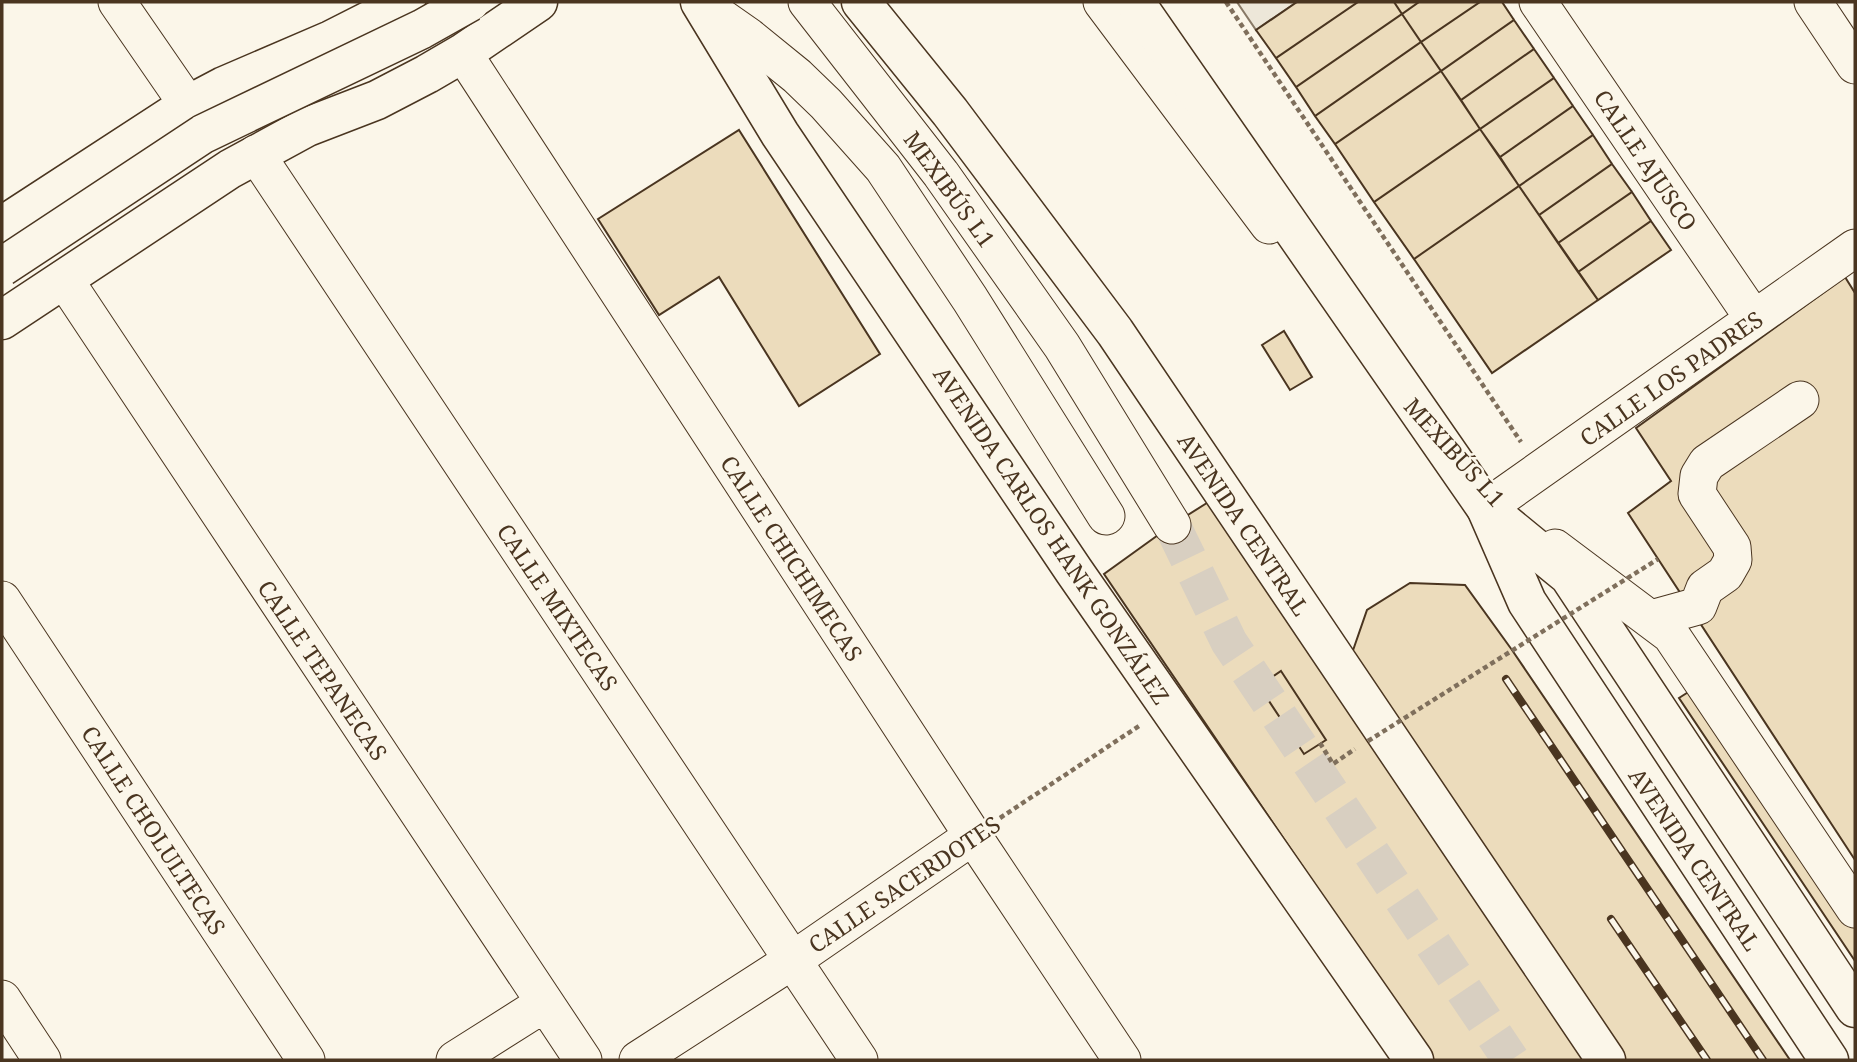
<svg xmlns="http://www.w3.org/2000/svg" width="1857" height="1062" font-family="'Noto Serif',serif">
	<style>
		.parking { fill: #ede7d9; stroke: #887966; stroke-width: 2 }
		.building { fill: #ecdcbc; stroke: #4a3520; stroke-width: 2 }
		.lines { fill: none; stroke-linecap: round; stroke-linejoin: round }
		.minor-tunnel { stroke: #d8cfc1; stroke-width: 37; stroke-dasharray: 37 18; stroke-linecap: butt }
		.minor-casing { stroke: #4a3520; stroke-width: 39 }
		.major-casing { stroke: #4a3520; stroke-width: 41 }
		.highway-casing { stroke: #4a3520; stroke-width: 41 }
		.path { stroke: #7f6f5c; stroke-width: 4.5; stroke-dasharray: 5 3.5; stroke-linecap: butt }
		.minor { stroke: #fbf6e9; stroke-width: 37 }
		.major { stroke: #fbf6e9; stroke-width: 38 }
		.highway { stroke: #fbf6e9; stroke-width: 38 }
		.rail-casing { stroke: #4a3520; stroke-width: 8 }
		.rail { stroke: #fbf6e9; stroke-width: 5; stroke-dasharray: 16; stroke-linecap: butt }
		.major-bridge-casing { stroke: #4a3520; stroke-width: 41; stroke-linecap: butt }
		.path-bridge { stroke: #7f6f5c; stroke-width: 4.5; stroke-dasharray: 5 3.5; stroke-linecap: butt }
		.major-bridge { stroke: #fbf6e9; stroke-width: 38 }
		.labels { text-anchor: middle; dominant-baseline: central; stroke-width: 5; stroke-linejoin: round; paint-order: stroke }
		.street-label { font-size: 23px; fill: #4a3520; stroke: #fbf6e9 }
	</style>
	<rect width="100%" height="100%" fill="#fbf6e9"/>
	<path class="parking" d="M1237,2h60l-41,28z"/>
	<path class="building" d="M1297,2h61l-82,56 -20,-28z
		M1358,2h36l8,12 -106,73 -20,-29z
		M1394,2h25l-17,12z
		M1419,2h61l-59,40 -19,-28z
		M1480,2h22l12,18 -73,51 -20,-29z
		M1402,14l19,28 -106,74 -19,-29z
		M1514,20l20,29 -73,51 -20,-29z
		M1421,42l20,29 -106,73 -20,-28z
		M1534,49l20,29 -74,51 -19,-29z
		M1441,71l39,58 -106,73 -39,-58z
		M1554,78l19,28 -73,51 -20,-28z
		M1573,106l20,29 -74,51 -19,-29z
		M1480,129l39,57 -105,73 -40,-57z
		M739,130l141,224 -81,52 -80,-129 -60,38 -61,-96z
		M1593,135l19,29 -73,51 -20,-29z
		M1612,164l20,28 -74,51 -19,-28z
		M1519,186l79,114 -106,73 -78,-114z
		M1632,192l19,29 -73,51 -20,-29z
		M1651,221l20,29 -73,50 -20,-28z
		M1845,277l10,16v567l-227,-347 43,-32 -35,-53z
		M1284,331l28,46 -22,13 -28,-45z
		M1210,501l378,559h-154l-330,-486 68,-49z
		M1410,583l55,2 47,65 278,410h-169l-271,-401 17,-49z
		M1281,671l45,69 -22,14 -45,-68z
		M1704,682l151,227v52l-176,-263z"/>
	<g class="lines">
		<path class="minor-tunnel" d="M1172,525l57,117 282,418"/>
		<defs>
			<path id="minor" d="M117,2l71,103
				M807,2l134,172 121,172 110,179
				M1102,2l167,223
				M1538,2l216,317
				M1813,2l42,63
				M702,4l47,33 48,39 29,28 57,64 87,131 136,217
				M463,53l510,783 149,224
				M256,154l603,906
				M64,279l519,781
				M1486,508l369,-260
				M1555,548l116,87 184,274
				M2,600l304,460
				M1651,619l47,-13 7,-18 20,-14 8,-14 -1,-13 -35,-53 2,-18 8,-13 93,-63
				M2,999l40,61
				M455,1060l90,-57
				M638,1060l155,-100 180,-124"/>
			<path id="major" d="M700,2l80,132 294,437 340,489
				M2,226l186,-121 36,-19 107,-46 75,-38
				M2,320l228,-151 77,-42 70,-27 50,-26 36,-21 75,-51
				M1486,508l83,68 286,432"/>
			<path id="highway" d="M861,2l89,110 165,220 491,728
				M1135,2l351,506 41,94 302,458"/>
		</defs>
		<use href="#minor" class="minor-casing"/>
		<use href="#major" class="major-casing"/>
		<use href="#highway" class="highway-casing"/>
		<path class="path" d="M1226,2l295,440
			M1320,743l13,21 22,-15
			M1000,818l139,-92"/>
		<use href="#minor" class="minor"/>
		<use href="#major" class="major"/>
		<use href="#highway" class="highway"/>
		<defs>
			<path id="rail" d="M1506,679l257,381
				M1611,919l96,141"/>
		</defs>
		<use href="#rail" class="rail-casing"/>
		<use href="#rail" class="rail"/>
		<defs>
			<path id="major-bridge" d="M2,267l201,-133 219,-105 48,-27"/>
		</defs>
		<use href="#major-bridge" class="major-bridge-casing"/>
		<path class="path-bridge" d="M1368,741l290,-182"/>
		<use href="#major-bridge" class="major-bridge"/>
	</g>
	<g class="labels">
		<g class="street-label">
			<text transform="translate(1646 160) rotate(56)">CALLE AJUSCO</text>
			<text transform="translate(950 189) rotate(54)">MEXIBÚS L1</text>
			<text transform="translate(1671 378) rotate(-35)">CALLE LOS PADRES</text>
			<text transform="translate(1455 452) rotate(48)">MEXIBÚS L1</text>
			<text transform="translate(1244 524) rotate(56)">AVENIDA CENTRAL</text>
			<text transform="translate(1052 535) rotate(56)">AVENIDA CARLOS HANK GONZÁLEZ</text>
			<text transform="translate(792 558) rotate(57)">CALLE CHICHIMECAS</text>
			<text transform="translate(558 607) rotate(56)">CALLE MIXTECAS</text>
			<text transform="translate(323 670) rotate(56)">CALLE TEPANECAS</text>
			<text transform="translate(154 830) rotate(57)">CALLE CHOLULTECAS</text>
			<text transform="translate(1695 859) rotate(56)">AVENIDA CENTRAL</text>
			<text transform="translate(904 884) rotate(-34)">CALLE SACERDOTES</text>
		</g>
	</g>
	<rect width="1857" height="1062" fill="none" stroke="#4a3520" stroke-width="7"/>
</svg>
